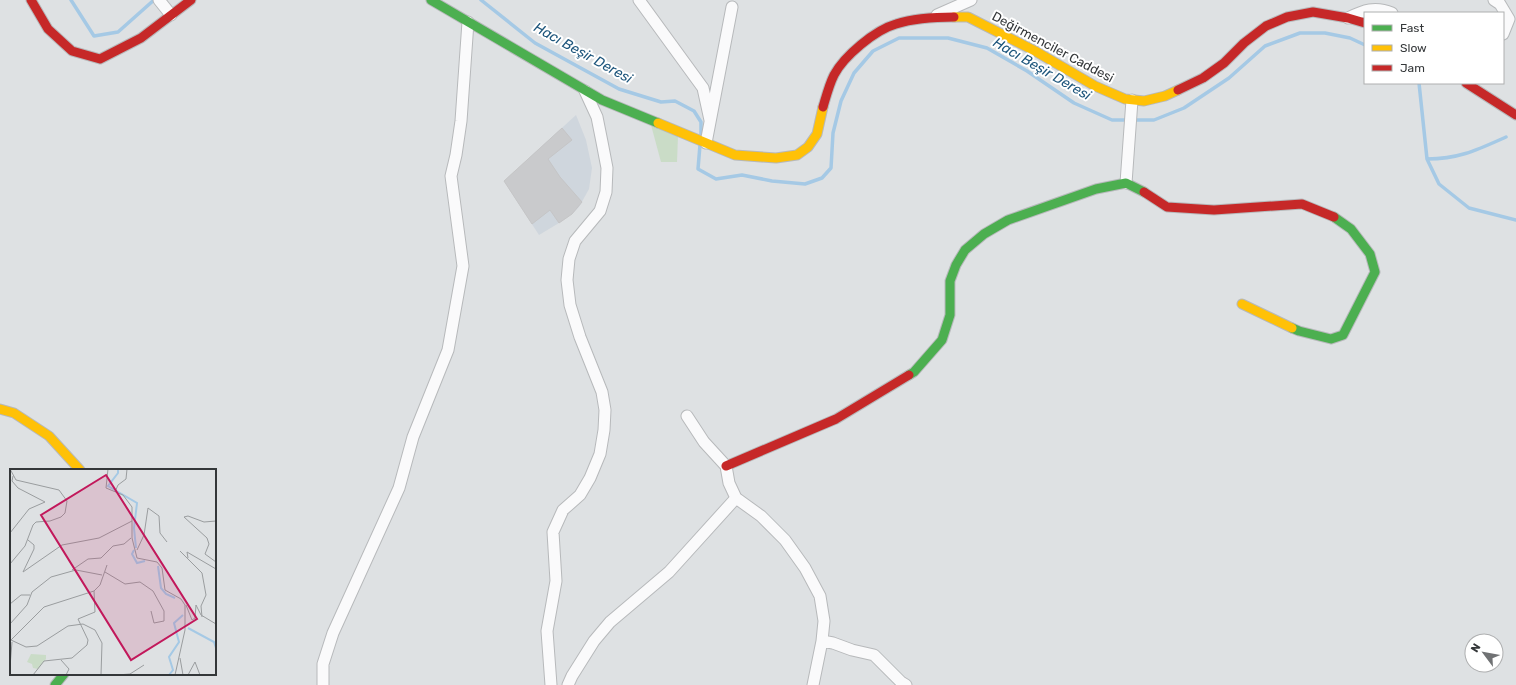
<svg xmlns="http://www.w3.org/2000/svg" width="1516" height="685" font-family="Rubik,sans-serif">
	<style>
		.built { fill: #cfd6dd }
		.green { fill: #cadcc7 }
		.lines { fill: none; stroke-linecap: round; stroke-linejoin: round }
		.stream { stroke: #a5c9e5; stroke-width: 3.5 }
		.building { fill: #c9cacc; stroke: #c5c5c6 }
		.street-casing { stroke: #b7b9bb; stroke-width: 13 }
		.fast-casing { stroke: #b7b9bb; stroke-width: 11 }
		.slow-casing { stroke: #b7b9bb; stroke-width: 11 }
		.jam-casing { stroke: #b7b9bb; stroke-width: 11 }
		.street { stroke: #fafafb; stroke-width: 11 }
		.fast { stroke: #4caf50; stroke-width: 9 }
		.slow { stroke: #ffc107; stroke-width: 9 }
		.jam { stroke: #c62828; stroke-width: 9 }
		.labels { text-anchor: middle; dominant-baseline: central; stroke-width: 4; stroke-linejoin: round; paint-order: stroke }
		.street-label { font-size: 13px; fill: #343739; stroke: #fff }
		.water-label { font-size: 14px; font-style: italic; fill: #1e567c; stroke: #fff }
		.inset-river { fill: none; stroke: #a5c9e5; stroke-width: 2 }
		.inset-road { fill: none; stroke: #9a9d9f; stroke-width: 1 }
		.view { fill: #c2185b; fill-opacity: 0.15; stroke: #c2185b; stroke-width: 2 }
		.inset-edge { fill: none; stroke: #343739; stroke-width: 2 }
	</style>
	<rect width="100%" height="100%" fill="#dee1e3"/>
	<path class="built" d="M576,115l10,25 6,28 -3,21 -10,18 -7,7 -13,9 -20,12 -35,-54z"/>
	<path class="green" d="M651,125l27,11 -1,26h-16z"/>
	<g class="lines">
		<path class="stream" d="M71,0l23,36 24,-4 36,-32
			M481,0l54,43 84,46 42,13 14,-1 19,10 7,11v13
			M1419,83l8,76 12,25 30,24 47,12
			M700,145l-2,24 18,10 26,-4 30,6 33,3 17,-6 9,-10 2,-35 8,-32 13,-28 19,-22 26,-13h49l39,10 40,23 47,32 38,17h42l30,-12 45,-30 36,-32 35,-13h25l25,5 15,7
			M1427,159c32,0 50,-9 79,-22"/>
	</g>
	<path class="building" d="M562,128l10,12 -24,19 12,18 22,25 -10,12 -13,9 -9,-13 -18,14 -28,-43z"/>
	<g class="lines">
		<defs>
			<path id="street" d="M159,0l12,15
				M639,0l64,88 7,32
				M1494,0l6,4 9,15 -6,15
				M937,15l34,-15
				M1348,18c16,-8 27,-12 44,-5
				M706,143l26,-136
				M1126,183l6,-83
				M687,416l17,26 22,24 3,17 7,15 25,18 24,24 20,28 15,28 4,25 -2,20 11,2 19,7 22,5 27,27 5,3
				M323,685v-21l10,-31 66,-145 14,-51 35,-87 15,-84 -12,-90 5,-21 5,-34 7,-99
				M551,685l-4,-54 9,-50 -3,-49 10,-22 17,-15 10,-17 10,-24 4,-24 1,-20 -3,-18 -22,-55 -10,-32 -3,-25 2,-21 6,-18 25,-30 6,-19 1,-24 -5,-26 -5,-25 -12,-26
				M568,685l4,-9 22,-35 16,-19 59,-50 67,-74
				M813,685l9,-44"/>
			<path id="fast" d="M431,0l171,100 56,23
				M1292,328l7,3 32,8 12,-4 32,-63 -5,-18 -19,-25 -17,-12
				M909,375l5,-3 28,-32 8,-25v-34l6,-16 9,-15 19,-16 24,-14 88,-31 30,-6 18,9
				M55,685l9,-11"/>
			<path id="slow" d="M954,17h14l67,34 60,35 30,13 19,2 21,-5 13,-6
				M658,123l77,32 41,3 21,-3 11,-8 9,-13 6,-27
				M1242,304l50,24
				M0,409l14,4 35,23 31,34"/>
			<path id="jam" d="M31,0l17,29 24,22 28,8 41,-21 50,-38
				M1466,83l50,32
				M1178,90l25,-12 21,-15 20,-20 22,-17 21,-9 26,-5 35,6 17,5
				M823,107c3,-10 6,-22 11,-32 10,-19 41,-45 62,-51 19,-6 38,-7 58,-7
				M1144,192l23,15 47,3 88,-6 32,13
				M726,466l110,-47 73,-44"/>
		</defs>
		<use href="#street" class="street-casing"/>
		<use href="#fast" class="fast-casing"/>
		<use href="#slow" class="slow-casing"/>
		<use href="#jam" class="jam-casing"/>
		<use href="#street" class="street"/>
		<use href="#fast" class="fast"/>
		<use href="#slow" class="slow"/>
		<use href="#jam" class="jam"/>
	</g>
	<g class="labels">
		<g class="street-label">
			<text transform="translate(1053 47) rotate(28)">Değirmenciler Caddesi</text>
		</g>
		<g class="water-label">
			<text transform="translate(583 53) rotate(29)">Hacı Beşir Deresi</text>
			<text transform="translate(1042 69) rotate(30)">Hacı Beşir Deresi</text>
		</g>
	</g>
	<g transform="translate(10 469)">
		<rect width="206" height="206" fill="#dee1e3"/>
		<path d="M21,185l15,1v4l-8,10 -5,-1 -1,-4 -5,-2z" fill="#cadcc7"/>
		<path class="inset-river" d="M108,0v4l-10,13 29,17 -3,25 2,20M124,81l-2,4 5,9 8,-2M148,97l3,22 5,6 9,4M178,159l26,14 2,6M159,206l4,-5 -4,-13 10,-15 -5,-19 9,-8"/>
		<path class="inset-road" d="M98,0l-2,19 17,7 9,12v31l5,20 20,4 5,6 3,22 16,9 4,6v25l-10,45M105,23l3,-7 8,-6 1,-10M206,52l-12,1 -16,-6 -4,1 23,21 2,6 -4,10 11,8M0,64l19,-24 16,-7 -27,-14 -6,-7 1,-5M18,71l6,5v4l-11,23 39,-27 37,-7 33,-17M127,81l7,-15 4,-27 11,8 1,17 7,9M170,82l22,22 4,22 -5,11 1,11M178,89l-1,-6 29,17M0,95l15,-18 8,-21 3,-3 14,-1 11,-4 4,-4 2,-12 -8,-11 -43,-10 -6,-11M62,101l16,-11 13,-1 12,-12 11,-2 7,-6M95,103l20,12 15,-2 13,9 11,20v10l-10,2 -3,-12M84,122l-50,16 -33,33 15,7 11,-1 31,-20 15,-2 12,6 7,13 -1,32M0,135l11,-9h9M176,136l6,15 3,-2 1,-13 5,10 15,9M0,155l17,-19 5,-13 19,-15 25,-7 26,5M170,189l3,17M51,191l8,9 -3,6M0,198l2,-25M23,206l11,-14 28,-3 15,-13 1,-5 -10,-21 17,-7 -1,-21 6,-6 7,-20M107,206l13,-1 14,-9M178,206l7,-13 5,13"/>
		<path class="view" d="M96,6l91,144 -66,41 -90,-145z"/>
		<rect width="206" height="206" class="inset-edge"/>
	</g>
	<rect x="1364" y="12" width="140" height="72" fill="#ffffff" stroke="#aeafb0"/>
	<rect x="1372" y="25" width="20" height="6" fill="#4caf50" stroke="#aeafb0"/>
	<text x="1400" y="32" font-size="12" fill="#343739">Fast</text>
	<rect x="1372" y="45" width="20" height="6" fill="#ffc107" stroke="#aeafb0"/>
	<text x="1400" y="52" font-size="12" fill="#343739">Slow</text>
	<rect x="1372" y="65" width="20" height="6" fill="#c62828" stroke="#aeafb0"/>
	<text x="1400" y="72" font-size="12" fill="#343739">Jam</text>
	<g transform="translate(1484 653) rotate(302)"><circle r="19" fill="#ffffff" stroke="#aeafb0"/>
	<path d="M0-3L7 15L0 10L-7 15Z" fill="#707274"/>
	<text y="-6" font-size="11" font-weight="bold" text-anchor="middle" fill="#343739">N</text>
	</g>
</svg>
